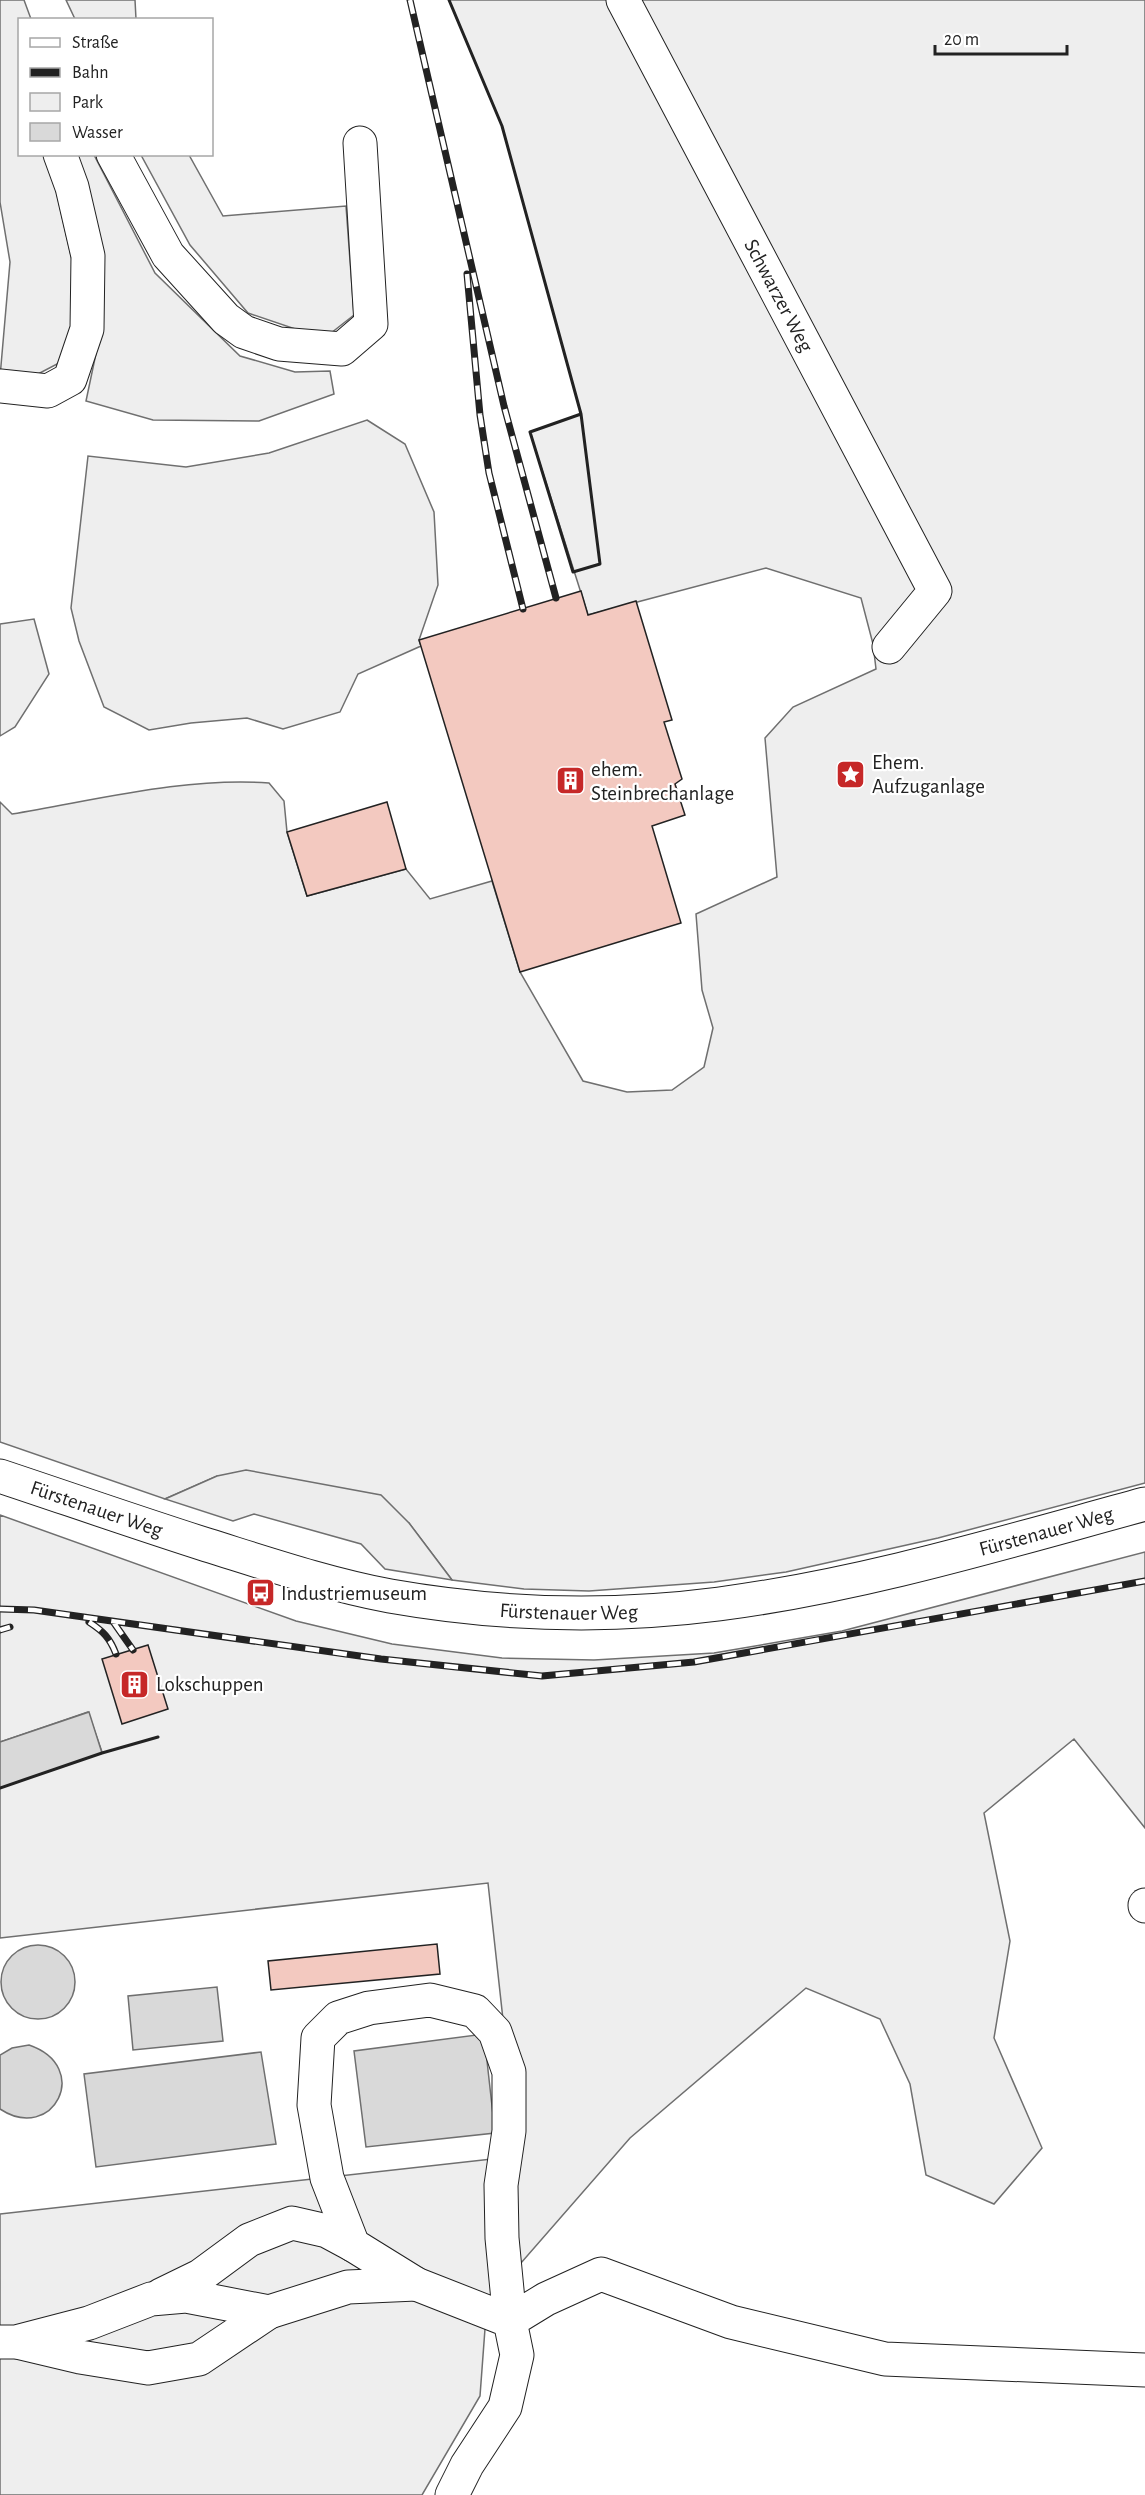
<svg xmlns="http://www.w3.org/2000/svg" width="1145" height="2495" font-family="'Alegreya Sans',sans-serif">
	<style>
		.green { fill: #eee; stroke: #6f6f6f; stroke-width: 1.5 }
		.parking { fill: #ededed; stroke: #6f6f6f; stroke-width: 1.5 }
		.water { fill: #d9d9d9; stroke: #6f6f6f; stroke-width: 1.5 }
		.building { fill: #f3c9c0; stroke: #222; stroke-width: 1.5 }
		.lines { fill: none; stroke-linecap: round; stroke-linejoin: round }
		.minor-casing { stroke: #222; stroke-width: 35 }
		.minor { stroke: #fff; stroke-width: 33 }
		.rail-casing { stroke: #222; stroke-width: 7 }
		.rail { stroke: #fff; stroke-width: 4.5; stroke-dasharray: 14; stroke-linecap: butt }
		.wall { stroke: #222; stroke-width: 3 }
		.labels { text-anchor: middle; dominant-baseline: central; stroke-width: 4.5; stroke-linejoin: round; paint-order: stroke }
		.street-label { font-size: 21px; fill: #222; stroke: #fff }
		.poi-label { font-size: 21px; fill: #222; stroke: #fff; text-anchor: start }
	</style>
	<rect width="100%" height="100%" fill="#fff"/>
	<path class="green" d="M0,0h24l7,19 -11,1v134l28,1 24,105v64l-11,38 -23,12 -38,3 10,-115 -10,-60z
		M66,0h69l1,19h-61z
		M449,0h696v1483l-207,55 -152,34 -72,10 -125,9 -65,-2 -72,-9 -43,-57 -192,-47 -52,23 -165,-57v-640l12,12c85,-14 171,-37 257,-31l15,18 3,31 20,64 99,-27 24,30 62,-18 28,91 63,109 44,11 45,-2 32,-23 9,-39 -11,-38 -6,-76 81,-37 -12,-139 28,-31 83,-38 -3,-25 -12,-46 -95,-30 -178,47 -58,-183 51,-18 -79,-288z
		M73,155h21l61,118 85,83 55,16 35,-1 4,23 -75,27 -106,-1 -67,-19 16,-76z
		M141,155h48l34,61 123,-10 8,109 -23,18h-24l-59,-20 -58,-68z
		M367,420l38,24 29,68 4,73 -19,55 2,6 -63,28 -18,38 -57,17 -36,-11 -56,5 -42,7 -45,-23 -25,-66 -8,-33 17,-152 98,11 83,-14z
		M34,619l15,55 -34,53 -15,9v-112z
		M0,1515l296,106 96,23 110,14 92,2 120,-7 128,-22 303,-79v276l-71,-89 -90,74 26,128 -16,97 48,110 -48,56 -68,-29 -16,-91 -30,-65 -74,-31 -176,150 -143,164 -7,94 -58,99h-422v-281l518,-58 -30,-273 -488,55v-150l102,-36 -14,-40 -88,30z"/>
	<path class="parking" d="M246,1470l135,25 28,28 43,57 -67,-11 -24,-25 -107,-30 -21,7 -68,-22 52,-23z"/>
	<path class="water" d="M89,1712l13,41 -102,35v-46z
		M1 1982a37 37 0 1 1 74 0a37 37 0 1 1-74 0Z
		M217,1987l6,54 -90,9 -5,-54z
		M484,2034l11,99 -129,14 -12,-96z
		M29,2045c64,22 24,99 -29,64v-54l12,-7z
		M261,2052l15,92 -180,23 -12,-93z"/>
	<path class="building" d="M581,591l7,24 48,-14 36,119 -8,2 18,57 -7,5 10,31 -33,11 29,97 -161,49 -101,-332z
		M387,802l19,67 -99,27 -20,-64z
		M148,1645l20,64 -46,15 -20,-65z
		M437,1944l3,30 -169,16 -3,-29z"/>
	<g class="lines">
		<defs>
			<g id="minor">
				<path id="s1" d="M623,0l312,591 -46,56"/>
				<path d="M113,154l55,101 58,64 18,13 35,12 63,5 29,-25 -11,-181"/>
				<path d="M0,386l48,5 22,-12 17,-50 1,-73 -16,-69 -12,-33"/>
				<path id="s2" d="M0,1476c69,23 138,47 207,69 61,19 120,39 183,51 108,19 221,22 329,8 145,-19 286,-62 426,-100"/>
				<path d="M1145,1905v1"/>
				<path d="M161,2295l39,-19 49,-36 43,-17 35,8 26,14"/>
				<path d="M0,2342h16l73,-19 62,-24 35,-3 83,16 79,-25 68,-3"/>
				<path d="M21,2343l59,14 68,11 51,-9 70,-47"/>
				<path d="M452,2495l15,-30 38,-58 12,-52 -7,-34 -8,-83 -1,-53 8,-54v-59l-14,-40 -20,-21 -45,-11 -61,8 -31,10 -20,20 -4,67 13,73 26,67 63,39 94,37 36,-22 55,-25 130,48 154,37 260,11"/>
			</g>
		</defs>
		<use href="#minor" class="minor-casing"/>
		<use href="#minor" class="minor"/>
		<defs>
			<path id="rail" d="M410,0l94,406 52,192
				M467,274l13,141 9,58 34,136
				M0,1609l34,1 347,49 161,17 152,-14 451,-81
				M89,1622c14,9 21,16 27,32
				M114,1623l19,27
				M0,1630l10,-3"/>
		</defs>
		<use href="#rail" class="rail-casing"/>
		<use href="#rail" class="rail"/>
		<path class="wall" d="M449,0l53,126 79,288 -51,18 43,140 27,-8 -19,-150
			M0,1788l102,-35 56,-16"/>
	</g>
	<defs>
		<symbol id="sight-square" viewBox="-11 -11 22 22"><rect x="-9" y="-9" width="18" height="18" rx="4" fill="#c62828" stroke="#fff"/><path d="M0-6L1.8-2.2L6-1.7L2.9 1.2L3.7 5.4L0 3.3L-3.7 5.4L-2.9 1.2L-6-1.7L-1.8-2.2Z" fill="#fff"/></symbol>
		<symbol id="building-square" viewBox="-11 -11 22 22"><rect x="-9" y="-9" width="18" height="18" rx="4" fill="#c62828" stroke="#fff"/><path d="M-4-6H4V6H1V3H-1V6H-4ZM-2.5-4.3h1.7v1.8h-1.7ZM.8-4.3h1.7v1.8H.8ZM-2.5-1h1.7V.8h-1.7ZM.8-1h1.7V.8H.8Z" fill="#fff"/></symbol>
		<symbol id="bus-square" viewBox="-11 -11 22 22"><rect x="-9" y="-9" width="18" height="18" rx="4" fill="#c62828" stroke="#fff"/><path d="M-5-6H5V4H4V6H2V4H-2V6H-4V4H-5ZM-3.5-4V0h7V-4ZM-3.5 1.2v1.5H-2V1.2ZM2 1.2v1.5H3.5V1.2Z" fill="#fff"/></symbol>
	</defs>
	<g fill-rule="evenodd">
		<use href="#sight-square" x="834" y="758" width="33" height="33"/>
		<use href="#building-square" x="554" y="764" width="33" height="33"/>
		<use href="#bus-square" x="244" y="1576" width="33" height="33"/>
		<use href="#building-square" x="118" y="1668" width="33" height="33"/>
	</g>
	<g class="labels">
		<g class="street-label">
			<text stroke="none"><textPath href="#s1" startOffset="334">Schwarzer Weg</textPath></text>
			<text stroke="none"><textPath href="#s2" startOffset="102">Fürstenauer Weg</textPath></text>
			<text stroke="none"><textPath href="#s2" startOffset="1074">Fürstenauer Weg</textPath></text>
			<text stroke="none"><textPath href="#s2" startOffset="588">Fürstenauer Weg</textPath></text>
		</g>
		<g class="poi-label">
			<text x="872" y="762">Ehem.<tspan x="872" dy="24">Aufzuganlage</tspan></text>
			<text x="591" y="769">ehem.<tspan x="591" dy="24">Steinbrechanlage</tspan></text>
			<text x="281" y="1593">Industriemuseum</text>
			<text x="156" y="1684">Lokschuppen</text>
		</g>
	</g>
	<rect x="18" y="18" width="195" height="138" fill="#ffffff" stroke="#a7a7a7" stroke-width="1.5"/>
	<rect x="30" y="38" width="30" height="9" fill="#ffffff" stroke="#a7a7a7" stroke-width="1.5"/>
	<text x="72" y="48" font-size="18" fill="#222222">Straße</text>
	<rect x="30" y="68" width="30" height="9" fill="#222222" stroke="#a7a7a7" stroke-width="1.5"/>
	<text x="72" y="78" font-size="18" fill="#222222">Bahn</text>
	<rect x="30" y="93" width="30" height="18" fill="#eeeeee" stroke="#a7a7a7" stroke-width="1.5"/>
	<text x="72" y="108" font-size="18" fill="#222222">Park</text>
	<rect x="30" y="123" width="30" height="18" fill="#d9d9d9" stroke="#a7a7a7" stroke-width="1.5"/>
	<text x="72" y="138" font-size="18" fill="#222222">Wasser</text>
	<path d="M935 45v9h132v-9" fill="none" stroke="#222222" stroke-width="3"/>
	<text x="944" y="45" font-size="18" fill="#222222" stroke="#ffffff" stroke-width="4.5" paint-order="stroke">20 m</text>
</svg>
